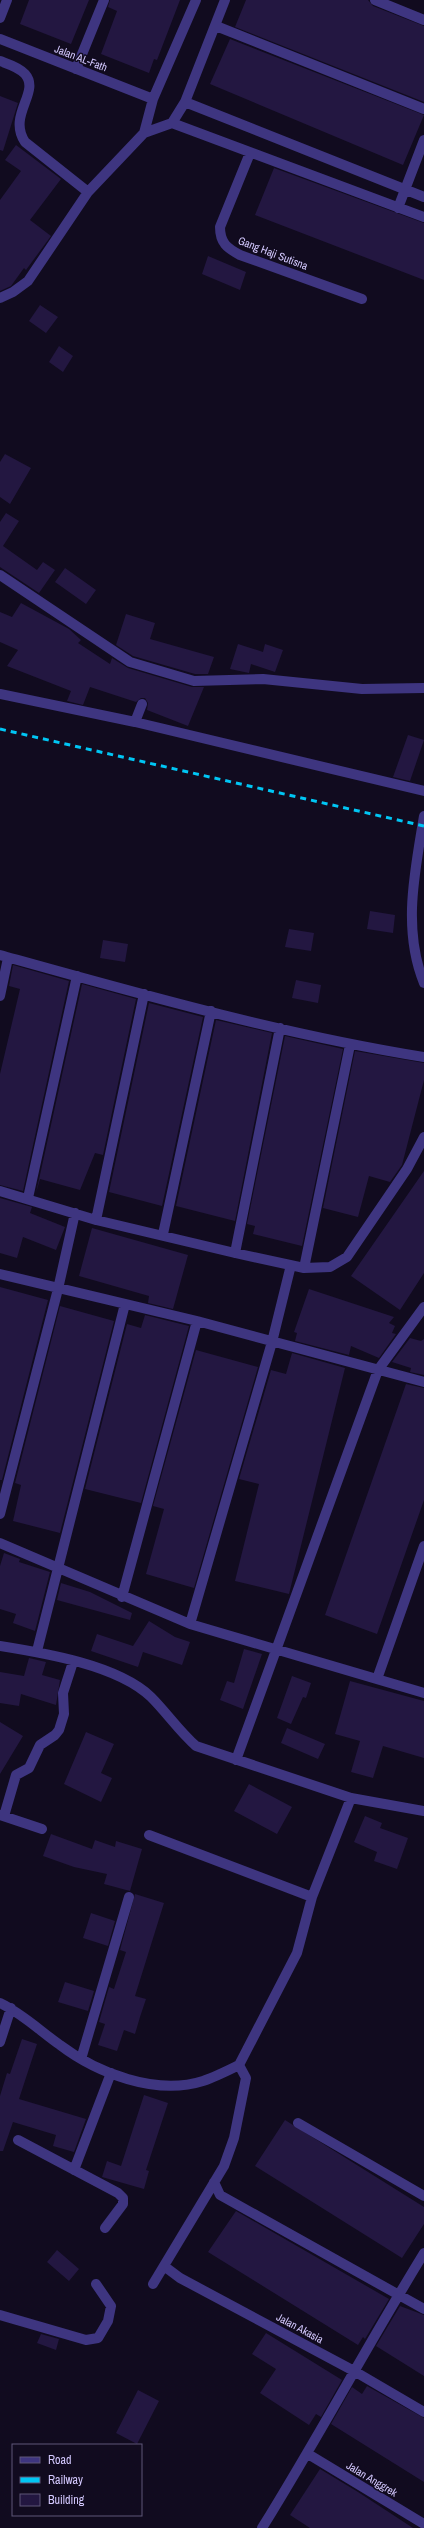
<svg xmlns="http://www.w3.org/2000/svg" width="424" height="2528" font-family="'Archivo Narrow',sans-serif">
	<style>
		.building { fill: #231741 }
		.lines { fill: none; stroke-linecap: round; stroke-linejoin: round }
		.minor { stroke: #3e3580; stroke-width: 10 }
		.rail { stroke: #00c6f4; stroke-width: 3; stroke-dasharray: 6 5; stroke-linecap: butt }
		.labels { text-anchor: middle; dominant-baseline: central; stroke-width: 3; stroke-linejoin: round; paint-order: stroke }
		.street-label { font-size: 11px; fill: #d4c9ff; stroke: #110b1f }
	</style>
	<rect width="100%" height="100%" fill="#110b1f"/>
	<path class="building" d="M29,0h60l-18,44 -51,-20z
		M110,0h70l-23,60 -3,-1 -5,14 -48,-19 16,-43 -9,-4z
		M246,0h122l5,6 51,20v76l-189,-75z
		M230,39l194,76 -21,50 -193,-81z
		M0,96l18,7 -15,48 -3,-1z
		M16,145l45,34 -31,41 21,16 -25,34 -2,-2 -13,18 -11,5v-91l21,-29 -16,-11z
		M274,168l150,55v57l-169,-65z
		M208,256l38,16 -6,18 -38,-16z
		M40,305l18,12 -12,16 -17,-12z
		M59,346l14,10 -10,16 -14,-10z
		M5,454l26,14 -21,36 -10,-7v-35z
		M6,513l13,8 -16,25 34,24 6,-8 12,8 -16,23 -39,-26v-45z
		M65,568l31,22 -10,14 -31,-22z
		M21,603l48,26 12,11 -3,3 32,21 2,-6 16,10 64,19h12l-16,39 -41,-16 1,-7 -3,-5h-4l-5,4 -46,-15 -7,18 -16,-4 4,-10 -64,-25 11,-16 -18,-8v-30l12,5z
		M126,614l29,9 -5,16 64,18 -6,17h-13l-62,-18 -17,-11z
		M238,644l25,8 2,-8 18,6 -8,22 -24,-8 -2,9 -19,-4z
		M408,735l16,5 -14,41 -17,-4z
		M370,911l25,4 -2,18 -26,-4z
		M289,929l25,4 -3,18 -26,-4z
		M103,940l25,4 -3,18 -25,-4z
		M13,965l56,16 -46,210 -23,-6v-111l20,-85 -11,-3z
		M296,980l25,5 -3,18 -26,-5z
		M82,984l54,15 -33,156 -8,-2 -15,37 -40,-11 -4,14z
		M149,1003l54,14 -41,189 -53,-14z
		M216,1020l56,13 -37,188 -59,-15z
		M285,1036l58,13 -41,197 -49,-12 2,-8 -8,-2z
		M355,1051l69,12v17l-22,85 -12,17 -21,-6 -11,41 -35,-9z
		M424,1171v102l-24,37 -49,-34z
		M0,1198l32,9 -2,6 35,14 -9,23 -33,-13 -6,21 -17,-5z
		M92,1228l96,27 -15,54 -25,-6 1,-7 -70,-20z
		M0,1287l48,13 -46,180h-2z
		M309,1289l85,28 -5,6 6,3 -3,7 4,1 -17,24 -28,-12 -2,9 -54,-14 2,-8 -3,-1z
		M60,1306l54,15 -54,212 -47,-12 8,-36 -6,-2z
		M145,1315l44,11 -48,177 -56,-14 42,-165 14,4z
		M410,1338l11,3 3,-2v36l-14,-3 1,-4 -19,-6z
		M196,1350l62,17 -64,221 -48,-14 18,-65 -11,-3z
		M292,1353l53,15 -56,226 -54,-13 24,-97 -20,-5 32,-109 15,4z
		M406,1384l18,4v112l-47,134 -52,-19z
		M4,1553l16,6 -1,3 31,10 -15,59 -22,-8 3,-9 -16,-5v-43z
		M61,1583l29,9 42,21 -2,7 -73,-20z
		M149,1621l26,16 15,5 -8,23 -39,-13 -5,15 -47,-16 6,-17 36,12z
		M244,1649l18,5 -19,55 -23,-9 7,-19 7,2z
		M29,1658l17,4 -4,13 18,5 -4,25 -35,-11 -2,12 -19,-3v-31l24,4z
		M292,1676l19,7 -5,15 -3,-1 -12,27 -14,-6z
		M350,1681l74,20v57l-41,-12 -10,32 -22,-6 9,-31 -25,-7z
		M0,1722l23,14 -23,38z
		M287,1728l38,16 -7,15 -37,-16z
		M86,1732l28,12 -13,29 11,5 -11,24 -37,-18z
		M249,1784l43,23 -15,27 -43,-23z
		M365,1816l17,7 -2,5 28,10 -11,31 -23,-8 3,-9 -23,-10z
		M51,1834l41,15 3,-9 20,7 1,-6 26,8 -12,42 -26,-7 3,-10 -33,-7 -31,-11z
		M135,1894l29,9 -29,93 11,3 -6,18 -5,17 -11,-4 -7,21 -19,-6 7,-21 -6,-2 10,-35 5,2 12,-37 -6,-2z
		M91,1913l24,8 -7,25 -25,-8z
		M65,1982l29,9 -6,20 -30,-9z
		M22,2039l15,5 -18,55 67,20 -12,33 -21,-6 3,-11 -43,-13 -10,29h-3v-55l7,-23 3,1z
		M144,2095l24,8 -22,67 3,1 -5,18 -42,-12 5,-16 14,5z
		M285,2120l139,87v17l-22,34 -147,-92z
		M236,2211l153,88 -24,40 -2,-2 -5,8 -150,-93z
		M57,2250l22,19 -10,12 -22,-19z
		M400,2306l24,9v61l-48,-30z
		M266,2333l76,47 -21,37 -5,-3 -7,11 -49,-32 16,-24 -24,-15z
		M41,2334l18,5 -3,11 -19,-7z
		M367,2386l57,32v64l-93,-58 21,-37 10,7z
		M138,2390l21,11 -22,43 -21,-11z
		M320,2469l38,23 55,36h-103l-20,-13z"/>
	<g class="lines">
		<path class="minor" d="M375,0l49,20
			M0,18l7,-18
			M216,26l208,83
			M0,39l153,60
			M0,61c8,3 19,6 25,13 16,18 -18,41 0,68l63,50
			M76,69l28,-69
			M185,102l239,95
			M172,123l13,-21 40,-102
			M144,133l28,-10 252,94
			M250,153l-30,74c0,16 7,21 20,28l122,44
			M398,208l26,-68
			M0,298l13,-6 15,-11 60,-89 56,-59 9,-34 43,-99
			M0,575l130,87 64,19 69,-2 99,10 62,-1
			M0,694l135,28 7,-18
			M135,722l289,69
			M424,816c-9,55 -22,113 0,167
			M0,955c140,39 281,79 424,102
			M0,996l8,-38
			M0,1191l96,29 139,33 69,15 26,-1 17,-10 60,-88 17,-32
			M28,1198l49,-222
			M96,1220l48,-226
			M163,1234l48,-223
			M235,1253l45,-225
			M304,1268l46,-223
			M0,1274l197,47 227,61
			M0,1514l58,-225 17,-76
			M0,1543l190,81 234,69
			M122,1597l75,-276
			M190,1624l82,-282 19,-77
			M0,1646c44,7 118,19 151,51 16,16 28,34 45,49l155,52 73,13
			M37,1651l88,-347
			M377,1679l47,-133
			M236,1760l142,-390 46,-63
			M0,1815l42,14
			M4,1816l12,-41 13,-7 11,-23 15,-10 4,-5 5,-16 -1,-21 10,-31
			M149,1835l163,62
			M0,2003c23,11 40,28 60,42 37,28 96,51 143,36 12,-4 24,-10 36,-16
			M0,2042l11,-34
			M81,2059l48,-162
			M298,2123l126,73
			M18,2140l100,53 5,5v6l-18,24
			M74,2170l37,-97
			M214,2182l6,13 204,114
			M164,2266l16,12 174,93 70,41
			M153,2284l71,-118 10,-28 12,-60 -7,-13 58,-112 15,-56 39,-99
			M0,2315l86,25 12,-2 10,-17 3,-15 -15,-22
			M308,2454l116,70
			M262,2528c56,-90 106,-184 162,-275"/>
		<path class="rail" d="M0,729l424,97"/>
	</g>
	<g class="labels">
		<g class="street-label">
			<text transform="translate(81 58) rotate(21)">Jalan AL-Fath</text>
			<text transform="translate(273 253) rotate(21)">Gang Haji Sutisna</text>
			<text transform="translate(300 2328) rotate(28)">Jalan Akasia</text>
			<text transform="translate(372 2479) rotate(31)">Jalan Anggrek</text>
		</g>
	</g>
	<rect x="12" y="2444" width="130" height="72" fill="#110b1f" stroke="#5f5779"/>
	<rect x="20" y="2457" width="20" height="6" fill="#3e3580" stroke="#5f5779"/>
	<text x="48" y="2464" font-size="12" fill="#d4c9ff">Road</text>
	<rect x="20" y="2477" width="20" height="6" fill="#00c6f4" stroke="#5f5779"/>
	<text x="48" y="2484" font-size="12" fill="#d4c9ff">Railway</text>
	<rect x="20" y="2494" width="20" height="12" fill="#231741" stroke="#5f5779"/>
	<text x="48" y="2504" font-size="12" fill="#d4c9ff">Building</text>
</svg>
